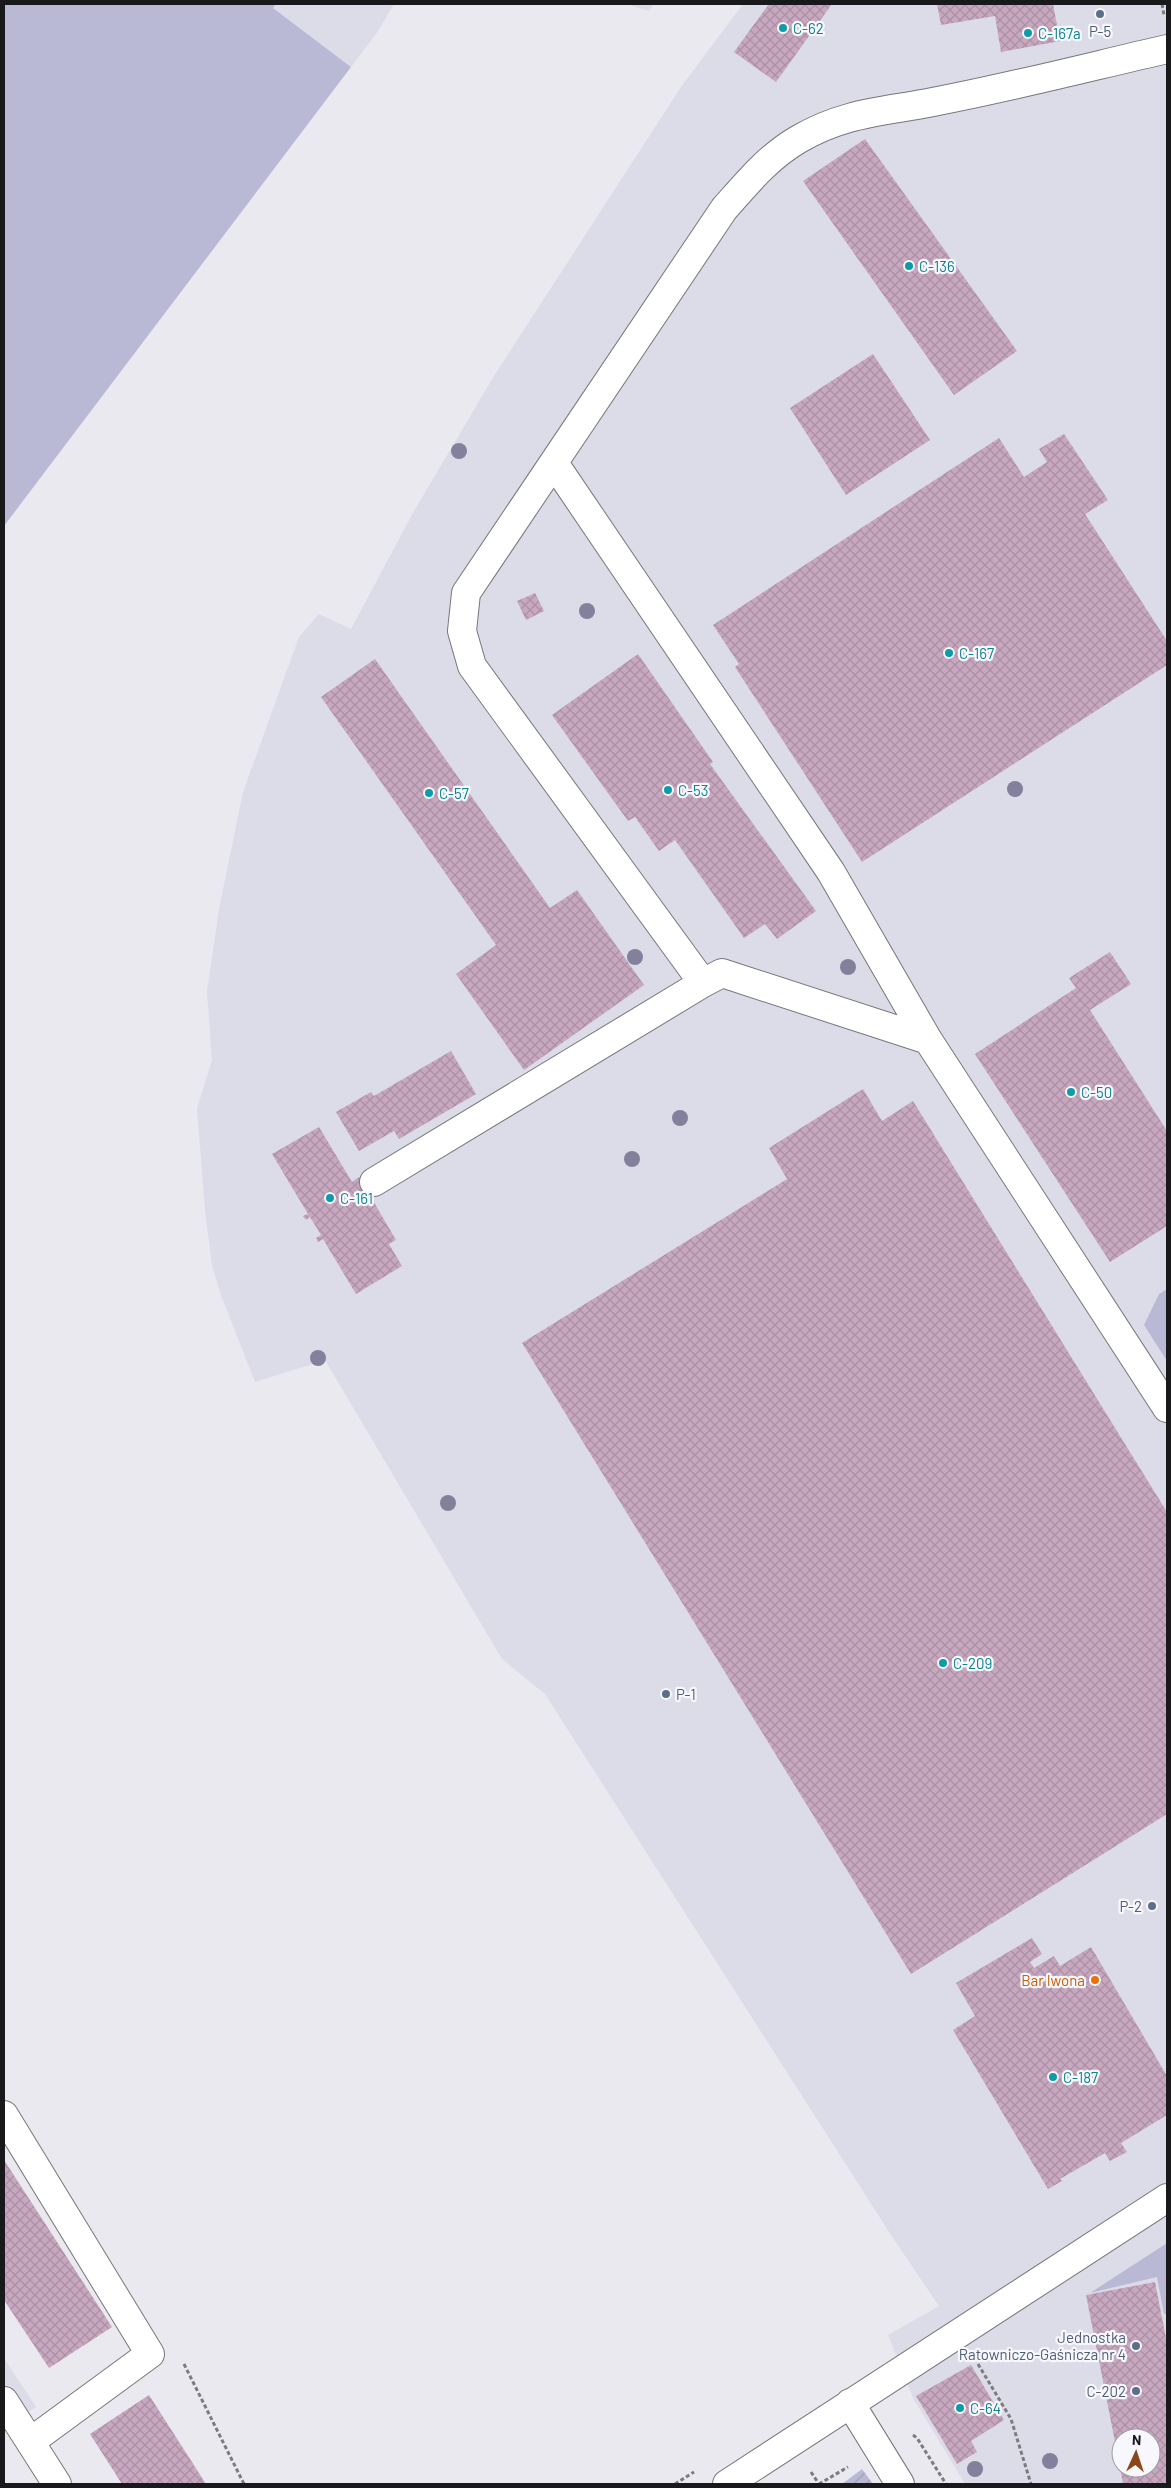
<svg xmlns="http://www.w3.org/2000/svg" width="1171" height="2488" font-family="Barlow,sans-serif">
	<style>
		.built { fill: #dcdce9; fill-rule: evenodd }
		.green { fill: #b9b9d5 }
		.garden { fill: url(#garden-furrows) }
		.building { fill: url(#building-cross-hatch) }
		.lines { fill: none; stroke-linecap: round; stroke-linejoin: round }
		.minor-casing { stroke: #76767b; stroke-width: 30 }
		.path { stroke: #7c7c80; stroke-width: 3; stroke-dasharray: 4 2.5; stroke-linecap: butt }
		.minor { stroke: #fff; stroke-width: 28 }
		.tree { fill: #83809c }
		.service-dot { fill: #5c6f8a; stroke: #f7f7fd; stroke-width: 2 }
		.culture-dot { fill: #0f9aa8; stroke: #f7f7fd; stroke-width: 2 }
		.food-dot { fill: #e8710a; stroke: #f7f7fd; stroke-width: 2 }
		.labels { text-anchor: middle; dominant-baseline: central; stroke-width: 4.5; stroke-linejoin: round; paint-order: stroke }
		.culture-label { font-size: 15px; fill: #0d838f; stroke: #f7f7fd; text-anchor: start }
		.service-label { font-size: 15px; fill: #4e5e75; stroke: #f7f7fd; text-anchor: end }
		.food-label { font-size: 15px; fill: #c56008; stroke: #f7f7fd; text-anchor: end }
	</style>
	<defs>
		<pattern id="garden-furrows" width="10" height="10" patternUnits="userSpaceOnUse" patternTransform="scale(1.25)"><rect width="10" height="10" fill="#b9b9d5"/><path d="M-1 1l2-2M0 10L10 0M9 11l2-2" fill="none" stroke="#9e9eb6"/></pattern>
		<pattern id="building-cross-hatch" width="8" height="8" patternUnits="userSpaceOnUse" patternTransform="scale(1.25)"><rect width="8" height="8" fill="#c8a8c0"/><path d="M0 0l8 8M0 8l8-8" fill="none" stroke="#ab90a4"/></pattern>
	</defs>
	<rect width="100%" height="100%" fill="#e9e9ef"/>
	<path class="built" d="M276,4h118l-16,27 -27,36 -78,-59z
		M626,4h28l-5,7z
		M743,4h424v2480h-202l-52,-86 -25,-63 51,-29 -48,-71 -346,-541 -43,-35 -177,-299 -70,22 -34,-87 -9,-30 -7,-55 -8,-101 15,-49 -5,-68 12,-83 24,-117 56,-155 20,-23 32,15 63,-118 80,-135 187,-289zM1121,2438h30v30h-30z
		M4,2358l32,49 -32,22z"/>
	<path class="green" d="M4,4h272l-3,4 78,59 -347,459z
		M1167,1289v72l-23,-36 15,-31z
		M1167,2243v71h-3l-7,-37 -67,16z"/>
	<path class="garden" d="M862,2469l11,15h-31z"/>
	<path class="building" d="M769,4h63l-56,78 -42,-30z
		M937,4h116l7,37 -59,11 -6,-36 -54,9z
		M865,139l152,212 -63,44 -151,-214z
		M873,354l57,86 -84,55 -56,-87z
		M1064,434l44,66 -23,14 82,127v24l-305,197 -127,-195 4,-3 -26,-39 286,-187 25,39 23,-15 -8,-13z
		M535,593l9,18 -18,9 -9,-19z
		M638,654l75,108 -3,2 106,147 -39,28 -12,-15 -21,14 -69,-98 -16,11 -24,-34 -7,4 -76,-106z
		M375,659l175,249 27,-18 67,95 -120,85 -68,-96 40,-29 -175,-248z
		M1110,952l21,32 -41,26 77,121v95l-57,36 -135,-208 101,-66 -7,-10z
		M451,1051l25,43 -77,45 -5,-8 -35,20 -23,-39 35,-20 3,4z
		M863,1089l19,32 31,-20 254,411v302l-256,160 -389,-631 265,-164 -18,-31z
		M319,1127l33,55 7,-5 37,63 -7,4 13,22 -46,28 -33,-55 -5,3 -2,-4 5,-3 -11,-18 -4,3 -3,-4 5,-2 -36,-60z
		M1032,1938l10,16 -12,8 4,6 20,-12 6,10 31,-19 76,129v39l-46,28 6,9 -17,9 -5,-8 -45,26 2,2 -14,8 -95,-159 22,-14 -19,-33z
		M4,2160l108,167 -63,41 -45,-68z
		M1155,2282l12,61v141h-44l-3,-16h31v-30h-30l-1,29 -34,-172z
		M971,2365l33,55 -33,21 6,11 -20,12 -41,-68z
		M149,2395l57,89h-84l-32,-50z"/>
	<g class="lines">
		<defs>
			<path id="minor" d="M554,463l277,409 97,168 239,368
				M928,1040l-206,-67 -19,10 -231,-317 -10,-35 4,-38 258,-384c23,-26 44,-52 75,-70 47,-27 84,-27 134,-37 79,-15 156,-35 234,-53
				M374,1182l329,-199
				M4,2115l146,239 -120,88
				M4,2401l53,83
				M850,2403l50,81
				M727,2484l440,-286"/>
		</defs>
		<use href="#minor" class="minor-casing"/>
		<path class="path" d="M1162,4l2,11
			M184,2364l60,120
			M978,2364l33,55 20,65
			M913,2435l4,3 29,46
			M811,2472l8,12
			M675,2484l19,-12
			M819,2484l29,-17"/>
		<use href="#minor" class="minor"/>
	</g>
	<g class="tree">
		<circle cx="459" cy="451" r="8"/>
		<circle cx="587" cy="611" r="8"/>
		<circle cx="1015" cy="789" r="8"/>
		<circle cx="635" cy="957" r="8"/>
		<circle cx="848" cy="967" r="8"/>
		<circle cx="680" cy="1118" r="8"/>
		<circle cx="632" cy="1159" r="8"/>
		<circle cx="318" cy="1358" r="8"/>
		<circle cx="448" cy="1503" r="8"/>
		<circle cx="1050" cy="2461" r="8"/>
		<circle cx="975" cy="2469" r="8"/>
	</g>
	<g class="service-dot">
		<circle cx="1100" cy="14" r="5"/>
		<circle cx="666" cy="1694" r="5"/>
		<circle cx="1152" cy="1906" r="5"/>
		<circle cx="1136" cy="2346" r="5"/>
		<circle cx="1136" cy="2391" r="5"/>
	</g>
	<g class="culture-dot">
		<circle cx="783" cy="28" r="5"/>
		<circle cx="1028" cy="33" r="5"/>
		<circle cx="909" cy="266" r="5"/>
		<circle cx="949" cy="653" r="5"/>
		<circle cx="668" cy="790" r="5"/>
		<circle cx="429" cy="793" r="5"/>
		<circle cx="1071" cy="1092" r="5"/>
		<circle cx="330" cy="1198" r="5"/>
		<circle cx="943" cy="1663" r="5"/>
		<circle cx="1053" cy="2077" r="5"/>
		<circle cx="960" cy="2408" r="5"/>
	</g>
	<circle class="food-dot" cx="1095" cy="1980" r="5"/>
	<g class="labels">
		<g class="culture-label">
			<text x="793" y="28">C-62</text>
			<text x="1038" y="33">C-167a</text>
			<text x="919" y="266">C-136</text>
			<text x="959" y="653">C-167</text>
			<text x="678" y="790">C-53</text>
			<text x="439" y="793">C-57</text>
			<text x="1081" y="1092">C-50</text>
			<text x="340" y="1198">C-161</text>
			<text x="953" y="1663">C-209</text>
			<text x="1063" y="2077">C-187</text>
			<text x="970" y="2408">C-64</text>
		</g>
		<g class="service-label">
			<text x="1100" y="31" text-anchor="middle">P-5</text>
			<text x="676" y="1694" text-anchor="start">P-1</text>
			<text x="1142" y="1906">P-2</text>
			<text x="1126" y="2337">Jednostka<tspan x="1126" dy="17">Ratowniczo-Gaśnicza nr 4</tspan></text>
			<text x="1126" y="2391">C-202</text>
		</g>
		<g class="food-label">
			<text x="1085" y="1980">Bar Iwona</text>
		</g>
	</g>
	<rect width="1171" height="2488" fill="none" stroke="#19191b" stroke-width="10"/>
	<g transform="translate(1136 2453) rotate(3)"><circle r="24" fill="#f7f7fd" stroke="#9e9ea3"/>
	<path d="M0-4L9 19L0 12L-9 19Z" fill="#8b471a"/>
	<text y="-8" font-size="14" font-weight="bold" text-anchor="middle" fill="#19191b">N</text>
	</g>
</svg>
